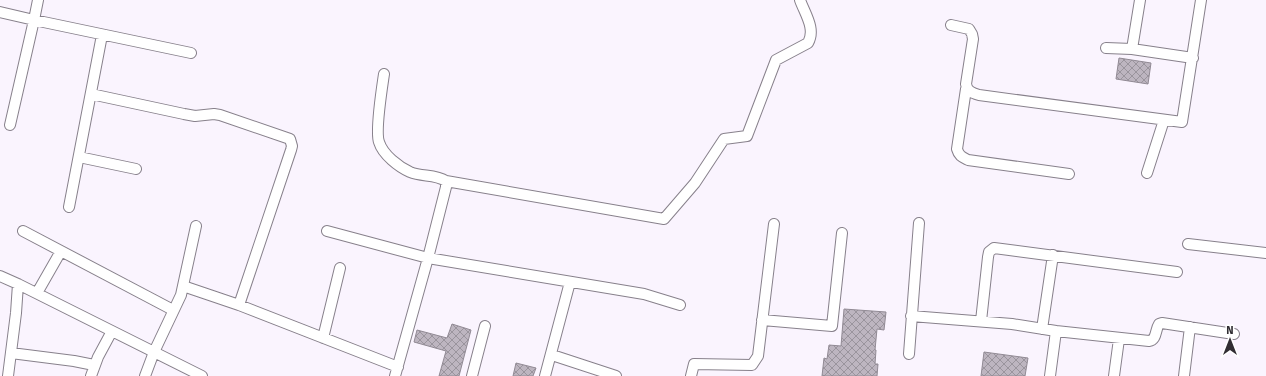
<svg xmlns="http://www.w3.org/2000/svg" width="1266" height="376" font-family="'Fira Sans',sans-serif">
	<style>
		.building { fill: url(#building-cross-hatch); stroke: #918a94 }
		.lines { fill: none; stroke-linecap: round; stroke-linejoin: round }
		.minor-casing { stroke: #87808b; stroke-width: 12 }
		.minor { stroke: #fff; stroke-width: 10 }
	</style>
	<defs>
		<pattern id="building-cross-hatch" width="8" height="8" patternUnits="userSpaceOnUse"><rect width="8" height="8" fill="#bdb5c0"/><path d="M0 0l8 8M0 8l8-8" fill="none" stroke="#9a949d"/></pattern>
	</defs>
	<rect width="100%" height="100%" fill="#faf4fe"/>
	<path class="building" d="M1119,58l32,5 -3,21 -32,-5z
		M844,309l42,3 -2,18 -7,-1 -2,21h1l-1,14h3l-1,12h-55l2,-18 3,1 2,-14 12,1z
		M452,324l19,6 -12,46h-20l7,-25 -32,-9 3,-12 30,8z
		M984,352l44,6 -3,18h-44z
		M516,363l20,5 -3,8h-20z"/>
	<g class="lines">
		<defs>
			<path id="minor" d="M0,12l34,8 4,-20
				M951,25l18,4 3,5 1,5 -7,45c1,7 6,9 13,11l203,27 19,-122
				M1106,48l26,1 61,9
				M1132,49l8,-49
				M966,89l-9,60c2,7 5,8 11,11l101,14
				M91,94l93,20 11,2 19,-2 6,1 70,24 2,7 -1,4 -52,155
				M10,125l24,-105 157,33
				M79,157l57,12
				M1147,173l17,-53
				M446,181l218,38 31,-36 29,-44 23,-3 29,-76 32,-17c8,-14 -3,-29 -8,-43
				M69,207l33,-172
				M23,231l150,79
				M327,231l101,27 18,-71v-6c-11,-7 -24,-4 -36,-9 -11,-5 -27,-17 -31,-30 -4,-11 3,-54 5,-68
				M1188,244l78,9
				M0,276l18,8 184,92
				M183,286l56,19 159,62
				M37,293l24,-42
				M911,316l101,8 44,7 -6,45
				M762,320l70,6 10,-93
				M981,321l7,-64 1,-5 5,-4 183,24
				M1042,329l11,-74
				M1056,331l93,10c8,-1 6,-11 10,-17l3,-1 72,11
				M323,338l17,-70
				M11,353l63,8 20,4
				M909,354l10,-131
				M552,355l64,21
				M8,376l8,-63 2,-29
				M91,376l7,-19 14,-26
				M145,376l9,-24 27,-57 15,-69
				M395,376l33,-118 216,36 36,11
				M472,376l13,-50
				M545,376l25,-94
				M691,376l3,-12 58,1 6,-9 16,-132
				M1114,376l5,-37
				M1184,376l6,-49"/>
		</defs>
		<use href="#minor" class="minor-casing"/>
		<use href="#minor" class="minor"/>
	</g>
	<g transform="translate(1230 340)" stroke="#ffffff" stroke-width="3" paint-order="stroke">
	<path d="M0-3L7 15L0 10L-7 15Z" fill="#312e33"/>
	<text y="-6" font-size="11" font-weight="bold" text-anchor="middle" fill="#312e33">N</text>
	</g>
</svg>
